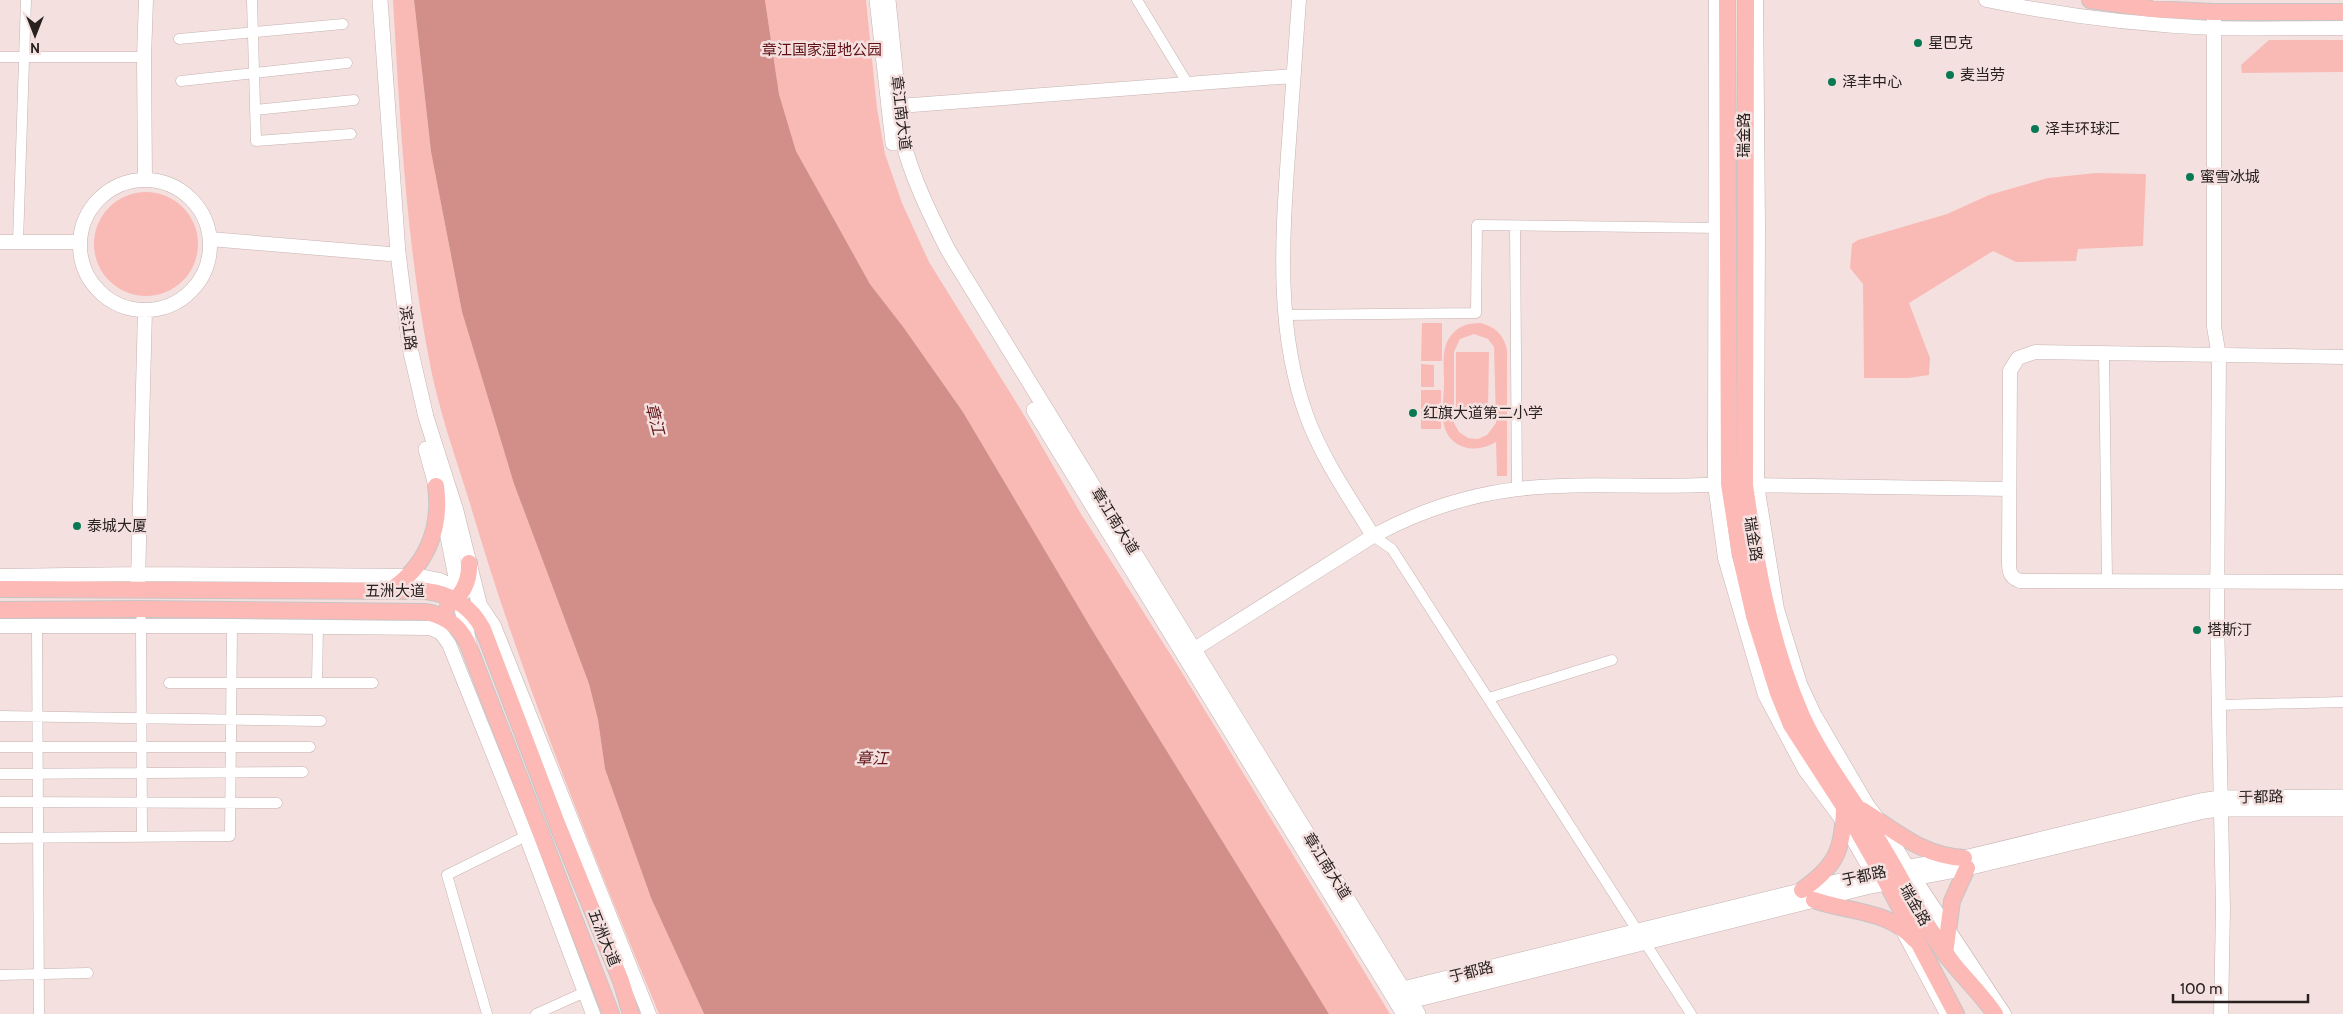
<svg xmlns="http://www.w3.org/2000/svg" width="2343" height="1014" font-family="Cabin,'Noto Sans SC',sans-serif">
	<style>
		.green { fill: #f9bab5; fill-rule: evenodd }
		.water { fill: #d28f8a }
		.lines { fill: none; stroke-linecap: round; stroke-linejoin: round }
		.minor-casing { stroke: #c5b2b1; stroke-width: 11 }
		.tertiary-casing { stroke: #c5b2b1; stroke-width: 15 }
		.secondary-casing { stroke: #c5b2b1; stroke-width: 16 }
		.primary-casing { stroke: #c7c5c5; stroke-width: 18 }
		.minor { stroke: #fff; stroke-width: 10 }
		.tertiary { stroke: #fff; stroke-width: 14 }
		.secondary { stroke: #fff; stroke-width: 15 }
		.primary { stroke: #fcb9b6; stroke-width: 16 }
		.poi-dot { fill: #097954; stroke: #f4e1df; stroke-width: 2 }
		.labels { text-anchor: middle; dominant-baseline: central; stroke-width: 5; stroke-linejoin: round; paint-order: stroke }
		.poi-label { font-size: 15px; fill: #282120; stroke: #f4e1df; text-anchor: start }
		.park-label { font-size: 15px; fill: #5f0e14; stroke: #f4e1df }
		.street-label { font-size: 15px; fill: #282120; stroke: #f4e1df }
		.water-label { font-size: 16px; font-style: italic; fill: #621317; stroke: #f4e1df }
	</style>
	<rect width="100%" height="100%" fill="#f4e1df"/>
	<path class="green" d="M393,0h21l17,152 31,160 52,172 75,200 9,36 7,49 46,129 53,116h-45c-69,-167 -137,-334 -188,-507 -15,-49 -33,-98 -42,-148 -23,-119 -29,-239 -36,-359z
		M765,0h101l11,108 8,46 17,49 27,59 92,148 60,104 100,157 209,343h-61l-238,-386 -128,-216 -59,-84 -34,-44 -50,-90 -24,-43 -17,-57z
		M2269,40h74v32l-101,1 -1,-8z
		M2096,173l50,1 -3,72 -65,3 -2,12 -60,1 -23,-11 -84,52 21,55 -1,17 -21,3h-44l-1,-94 -13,-16 2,-24 6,-4 89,-26 42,-19 59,-17z
		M94 244a52 52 0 1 1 104 0a52 52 0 1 1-104 0Z
		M1422,323h20v38h-21z
		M1480,323c15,3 24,12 27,27v126h-10l-1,-34c-19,12 -46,8 -52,-17 -3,-13 0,-29 0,-43 0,-14 -3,-33 6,-45 7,-11 18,-14 30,-14zM1474,334l14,5 6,8 2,76 -9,12 -9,4 -10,-1 -9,-6 -5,-9v-71l6,-13z
		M1456,352h33l-1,58 -32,-1z
		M1421,364l13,1v22h-13z
		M1421,390h20v39h-20z"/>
	<path class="water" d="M414,0h351l14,94 17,57 24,43 50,90 34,44 59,84 128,216 238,386h-625l-53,-116 -46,-129 -7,-49 -9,-36 -75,-200 -52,-172 -31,-160z"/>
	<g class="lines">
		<defs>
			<path id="minor" d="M252,0l4,141 95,-7
				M1137,0l51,84
				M179,39l164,-15
				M0,57h144
				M181,81l166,-18
				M255,110l99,-10
				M1515,226l2,263
				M18,242l8,-242
				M1285,315l191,-2 1,-88 244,3
				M2104,353l3,226
				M1373,536l19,13 299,465
				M141,620l1,217
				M37,626l2,388
				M169,683h204
				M317,683l1,-56
				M1489,698l123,-38
				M2219,705l124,-3
				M0,716l321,5
				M0,747h310
				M0,774l303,-2
				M0,802l277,1
				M0,838l230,-2 2,-210
				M0,975l88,-2
				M487,1014l-40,-139 79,-39
				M536,1014l49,-22"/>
			<path id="tertiary" d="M1299,0c-4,52 -7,103 -11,155 -6,87 -12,178 19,262 16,43 43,81 66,119
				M1716,0l-1,457v28l10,73 40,137 40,75 35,47 26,45
				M1756,0l2,226 -1,259 20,124 23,75 14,30 54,92 12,16 34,56 90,136
				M1986,0c74,15 151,25 227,28 43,1 87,0 130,0
				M2214,12v315l5,29 -2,259 6,294 -2,105
				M899,106l394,-30
				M145,180l-1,-123 2,-57
				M80 245a65 65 0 1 1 130 0a65 65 0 1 1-130 0Z
				M210,239l179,15
				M0,242h79
				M2343,357l-308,-5 -17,6 -8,13 -1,186c0,12 -1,20 11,24l323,1
				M1750,485l259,4
				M0,576l138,-2 282,2 20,4 25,12
				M138,582l7,-272
				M482,608l12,18 155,388
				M0,626h232l198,2 11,5 8,11 77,192 67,178
				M1185,655l188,-119c44,-24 95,-41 145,-47 68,-8 137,0 206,-5
				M1903,931l44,83"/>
			<path id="secondary" d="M380,0l18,253 12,95 16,69 30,94 30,120
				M877,0l16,143
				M888,0l14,138c10,40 28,76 46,112l470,764
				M1034,410l370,604
				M426,449l17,62 26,133
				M1395,991l478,-118 91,-15 236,-57 20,-3 123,-1
				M1402,1003l464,-116 101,-19 237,-57 16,-2h123"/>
			<path id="primary" d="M1727,0l2,484 11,70 14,62 24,77 13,32 53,82 37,65 75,142
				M1746,0l-1,485c11,78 25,158 57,231 21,46 55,88 81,132 21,34 38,71 61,104 16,22 36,40 51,62
				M2090,0l62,9 62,3h129
				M0,589l426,2c26,3 45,16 57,38l75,197 63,155 10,33
				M389,591c37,-24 53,-62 47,-105
				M448,606c15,-11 22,-25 21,-43
				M0,610l141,-1 284,3c20,3 33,13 42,30l144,372
				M1862,810c34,21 60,46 102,48
				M1802,890c34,-24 41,-40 42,-81
				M1814,900c33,12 76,10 101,40
				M1947,957l-2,-3 7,-53 15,-33"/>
		</defs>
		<use href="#minor" class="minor-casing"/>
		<use href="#tertiary" class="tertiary-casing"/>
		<use href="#secondary" class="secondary-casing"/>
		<use href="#primary" class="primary-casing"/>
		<use href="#minor" class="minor"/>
		<use href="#tertiary" class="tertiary"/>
		<use href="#secondary" class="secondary"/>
		<use href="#primary" class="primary"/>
	</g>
	<g class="poi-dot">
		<circle cx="1918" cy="43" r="5"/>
		<circle cx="1950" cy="75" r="5"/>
		<circle cx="1832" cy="82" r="5"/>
		<circle cx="2035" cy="129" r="5"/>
		<circle cx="2190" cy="177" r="5"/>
		<circle cx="1413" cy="413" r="5"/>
		<circle cx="77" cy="526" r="5"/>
		<circle cx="2197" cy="630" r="5"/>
	</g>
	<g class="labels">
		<g class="poi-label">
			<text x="1928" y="43">星巴克</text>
			<text x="1960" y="75">麦当劳</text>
			<text x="1842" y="82">泽丰中心</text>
			<text x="2045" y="129">泽丰环球汇</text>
			<text x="2200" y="177">蜜雪冰城</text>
			<text x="1423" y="413">红旗大道第二小学</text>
			<text x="87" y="526">泰城大厦</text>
			<text x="2207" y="630">塔斯汀</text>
		</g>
		<g class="park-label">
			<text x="822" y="50">章江国家湿地公园</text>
		</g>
		<g class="street-label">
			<text transform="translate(901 113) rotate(83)">章江南大道</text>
			<text transform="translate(1744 135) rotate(-90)">瑞金路</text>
			<text transform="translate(408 328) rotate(82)">滨江路</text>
			<text transform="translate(1115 521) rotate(58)">章江南大道</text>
			<text transform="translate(1753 539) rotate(81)">瑞金路</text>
			<text x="395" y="591">五洲大道</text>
			<text transform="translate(2261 797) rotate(-1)">于都路</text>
			<text transform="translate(1327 866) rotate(58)">章江南大道</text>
			<text transform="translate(1864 876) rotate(-12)">于都路</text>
			<text transform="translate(1915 905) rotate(60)">瑞金路</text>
			<text transform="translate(604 938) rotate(68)">五洲大道</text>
			<text transform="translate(1471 972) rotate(-14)">于都路</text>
		</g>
		<g class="water-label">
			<text transform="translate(655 419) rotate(76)">章江</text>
			<text x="872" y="758">章江</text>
		</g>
	</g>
	<g transform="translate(35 35) rotate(180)" stroke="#f4e1df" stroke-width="4" paint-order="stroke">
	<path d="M0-4L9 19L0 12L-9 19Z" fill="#282120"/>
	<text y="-8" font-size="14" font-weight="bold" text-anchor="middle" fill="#282120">N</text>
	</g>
	<path d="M2173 994v8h135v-8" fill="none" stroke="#282120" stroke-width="2.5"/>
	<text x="2180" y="994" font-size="15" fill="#282120" stroke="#f4e1df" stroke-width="4" paint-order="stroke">100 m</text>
</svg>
